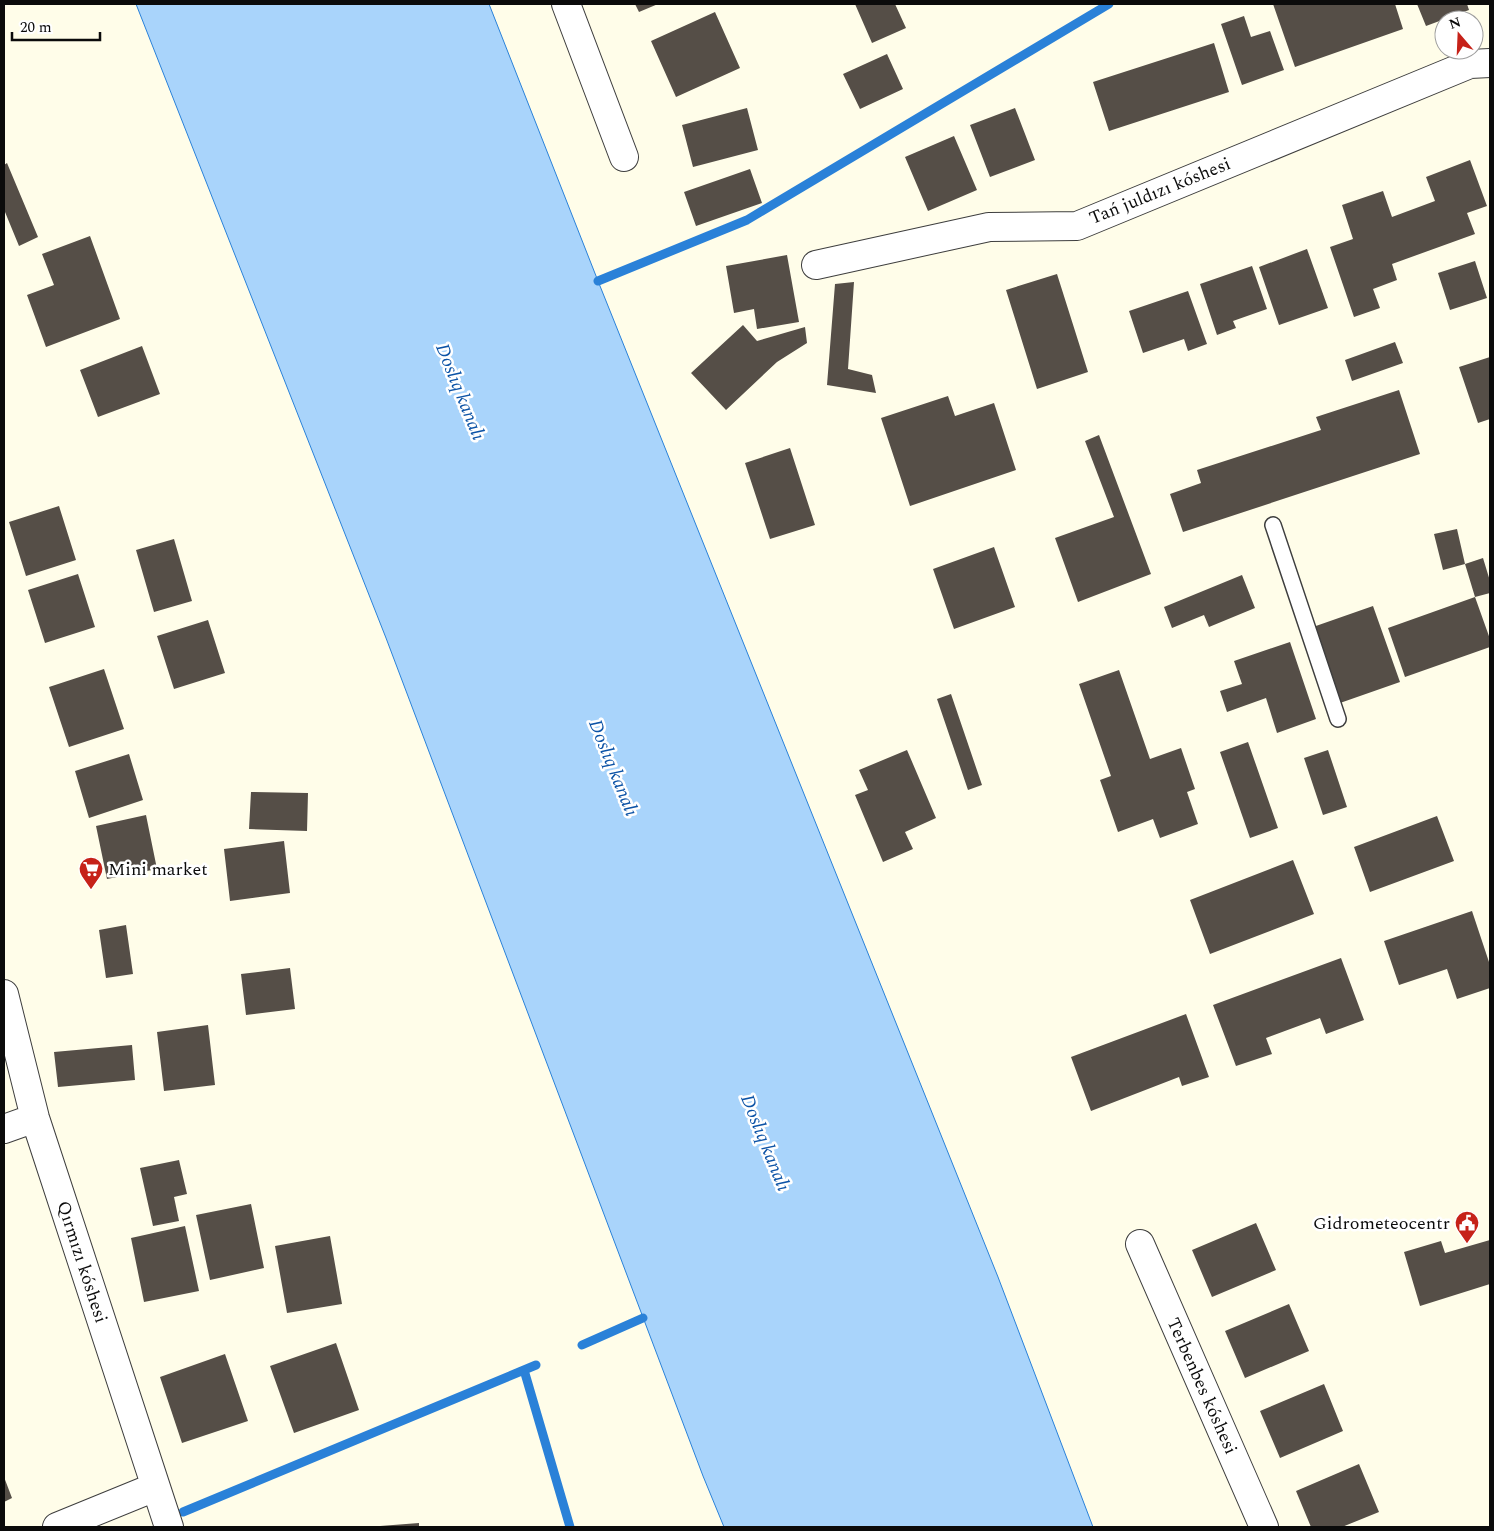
<svg xmlns="http://www.w3.org/2000/svg" width="1494" height="1531" font-family="Spectral,serif">
	<style>
		.water { fill: #a9d4fb; stroke: #2a81d8 }
		.lines { fill: none; stroke-linecap: round; stroke-linejoin: round }
		.stream { stroke: #2a81d8; stroke-width: 9 }
		.building { fill: #554e47 }
		.service-casing { stroke: #3e3e3e; stroke-width: 18 }
		.minor-casing { stroke: #3e3e3e; stroke-width: 30 }
		.service { stroke: #fff; stroke-width: 15 }
		.minor { stroke: #fff; stroke-width: 28 }
		.labels { text-anchor: middle; dominant-baseline: central; stroke-width: 5; stroke-linejoin: round; paint-order: stroke }
		.street-label { font-size: 18px; fill: #0b0b0b; stroke: #fff }
		.poi-label { font-size: 18px; fill: #0b0b0b; stroke: #fff; text-anchor: start }
		.water-label { font-size: 19px; font-style: italic; fill: #0c53a6; stroke: #fff }
	</style>
	<rect width="100%" height="100%" fill="#fffde9"/>
	<path class="water" d="M136,4h353l109,277 400,996 95,250h-369l-21,-51 -317,-838z"/>
	<g class="lines">
		<path class="stream" d="M598,281l149,-61 362,-216
			M582,1345l61,-27
			M524,1370l46,157
			M183,1512l353,-147"/>
	</g>
	<path class="building" d="M635,4h23l-19,8z
		M855,4h40l11,24 -34,15z
		M1273,4h122l8,25 -108,38z
		M1417,4h50l2,6 -43,16z
		M715,12l25,56 -64,29 -25,-56z
		M1244,16l7,21 19,-6 14,39 -42,15 -21,-61z
		M1214,43l15,49 -120,39 -16,-49z
		M887,54l16,35 -43,20 -17,-35z
		M747,108l11,42 -65,17 -11,-42z
		M1015,108l20,52 -45,17 -20,-52z
		M954,136l23,54 -49,21 -23,-54z
		M1470,160l17,46 -20,7 8,21 -83,30 5,16 -24,9 7,19 -26,9 -24,-70 23,-8 -11,-34 41,-14 9,26 43,-16 -9,-24z
		M7,163l31,74 -19,9 -14,-34 -1,1v-48z
		M750,169l12,34 -66,23 -12,-34z
		M90,236l30,83 -74,28 -19,-52 27,-10 -12,-31z
		M1307,249l21,59 -49,17 -20,-58z
		M787,255l12,67 -42,7 -3,-20 -20,4 -8,-47z
		M1475,261l12,37 -37,12 -12,-37z
		M1252,266l15,43 -34,12 3,7 -19,7 -17,-51z
		M1057,274l31,98 -51,17 -31,-99z
		M854,282l-6,87 24,6 4,18 -49,-8 8,-101z
		M1188,291l19,53 -19,7 -4,-12 -41,14 -14,-42z
		M743,325l14,16 48,-14 2,16 -30,19 -51,48 -35,-37z
		M1395,342l8,21 -51,18 -7,-21z
		M142,346l18,48 -62,23 -18,-47z
		M1490,357v62l-12,4 -19,-56z
		M1399,390l21,64 -237,78 -13,-38 31,-11 -4,-13 124,-40 -5,-13z
		M948,396l7,20 39,-13 22,67 -106,36 -29,-88z
		M1099,435l52,139 -73,28 -23,-64 59,-21 -29,-76z
		M790,448l25,77 -45,14 -25,-76z
		M59,506l17,54 -50,16 -17,-54z
		M1457,529l8,35 18,-6 7,23v12l-15,4 -10,-33 -22,6 -9,-36z
		M174,539l18,62 -38,11 -18,-62z
		M994,547l21,60 -61,22 -21,-60z
		M78,574l17,53 -50,16 -17,-53z
		M1242,575l13,33 -46,19 -5,-12 -32,13 -8,-21z
		M1475,597l15,42v8l-85,30 -17,-49z
		M1373,606l27,76 -60,21 -27,-76z
		M208,620l17,53 -51,16 -17,-53z
		M1290,642l26,77 -39,14 -11,-35 -39,14 -7,-21 22,-7 -8,-23z
		M104,669l20,60 -55,18 -20,-60z
		M1119,670l31,89 31,-11 14,41 -8,3 11,32 -38,14 -7,-19 -35,13 -18,-52 11,-4 -32,-92z
		M951,694l31,91 -14,5 -31,-91z
		M1248,742l30,86 -28,10 -30,-86z
		M907,750l29,68 -31,14 8,17 -30,13 -28,-67 13,-5 -9,-20z
		M1328,750l19,57 -24,8 -19,-57z
		M129,754l14,46 -54,18 -14,-47z
		M251,792l57,1 -1,38 -58,-2z
		M146,815l11,54 -50,10 -11,-53z
		M1437,816l17,45 -84,31 -16,-45z
		M284,841l6,52 -60,8 -6,-52z
		M1293,860l21,54 -104,40 -20,-54z
		M1472,911l18,54v23l-33,11 -10,-30 -48,16 -15,-44z
		M126,925l7,49 -27,4 -7,-48z
		M1341,958l23,62 -38,14 -6,-16 -54,20 6,16 -36,12 -23,-61z
		M290,968l5,41 -49,6 -5,-41z
		M1186,1014l23,63 -27,9 -3,-9 -88,34 -20,-54z
		M208,1025l7,60 -51,6 -7,-59z
		M132,1045l3,35 -77,7 -4,-35z
		M179,1160l8,34 -13,3 5,24 -26,5 -13,-58z
		M251,1204l13,64 -54,12 -14,-65z
		M1256,1223l20,47 -64,27 -20,-47z
		M185,1226l14,65 -55,11 -13,-64z
		M330,1236l12,68 -55,9 -12,-67z
		M1490,1240v44l-70,22 -16,-54 37,-11 4,12z
		M1289,1304l20,47 -64,27 -20,-47z
		M336,1343l23,67 -65,23 -24,-67z
		M225,1354l23,67 -66,22 -22,-66z
		M1324,1384l19,47 -63,27 -20,-47z
		M1359,1464l20,48 -37,15h-31l-15,-36z
		M4,1477l8,21 -8,4z
		M419,1523v4h-39v-1z"/>
	<g class="lines">
		<defs>
			<path id="service" d="M1273,525l65,194"/>
			<path id="minor" d="M566,4l58,153
				M816,265l173,-38 88,-1 393,-162 20,-1
				M4,994l31,124 134,409
				M4,1129l31,-11
				M1140,1244l124,283
				M57,1527l98,-40"/>
		</defs>
		<use href="#service" class="service-casing"/>
		<use href="#minor" class="minor-casing"/>
		<use href="#service" class="service"/>
		<use href="#minor" class="minor"/>
	</g>
	<defs>
		<symbol id="supermarket-pin" viewBox="-11 -11 22 30"><path d="M0 17L-7.5 6A9.5 9.5 0 1 1 7.5 6Z" fill="#c62219" stroke="#fff"/><path d="M-6-5.5h2.5l.6 2H6L4.5 2H-2.5L-4.4-4H-6ZM-1.5 3.2a1.3 1.3 0 1 0 .1 0ZM3 3.2a1.3 1.3 0 1 0 .1 0Z" fill="#fff"/></symbol>
		<symbol id="civic-pin" viewBox="-11 -11 22 30"><path d="M0 17L-7.5 6A9.5 9.5 0 1 1 7.5 6Z" fill="#c62219" stroke="#fff"/><path d="M-.6-6.5H3V-4.5H.6V-3L4-1V1h2V6H-6V1h2V-1L-.6-3ZM-1.2 2.5V6h2.4V2.5Z" fill="#fff"/></symbol>
	</defs>
	<g fill-rule="evenodd">
		<use href="#supermarket-pin" x="77" y="855" width="28" height="38"/>
		<use href="#civic-pin" x="1453" y="1209" width="28" height="38"/>
	</g>
	<g class="labels">
		<g class="street-label">
			<text transform="translate(1160 191) rotate(-22)">Tań juldızı kóshesi</text>
			<text transform="translate(82 1262) rotate(72)">Qırmızı kóshesi</text>
			<text transform="translate(1202 1386) rotate(66)">Terbenbes kóshesi</text>
		</g>
		<g class="poi-label">
			<text x="108" y="869">Mini market</text>
			<text x="1450" y="1223" text-anchor="end">Gidrometeocentr</text>
		</g>
		<g class="water-label">
			<text transform="translate(460 392) rotate(68)">Doslıq kanalı</text>
			<text transform="translate(613 768) rotate(68)">Doslıq kanalı</text>
			<text transform="translate(765 1143) rotate(68)">Doslıq kanalı</text>
		</g>
	</g>
	<rect width="1494" height="1531" fill="none" stroke="#0b0b0b" stroke-width="10"/>
	<g transform="translate(1459 35) rotate(341)"><circle r="24" fill="#ffffff" stroke="#9d9d9d"/>
	<path d="M0-4L9 19L0 12L-9 19Z" fill="#c62219"/>
	<text y="-8" font-size="14" font-weight="bold" text-anchor="middle" fill="#0b0b0b">N</text>
	</g>
	<path d="M12 32v8h88v-8" fill="none" stroke="#0b0b0b" stroke-width="2.5"/>
	<text x="20" y="32" font-size="15" fill="#0b0b0b" stroke="#ffffff" stroke-width="4" paint-order="stroke">20 m</text>
</svg>
